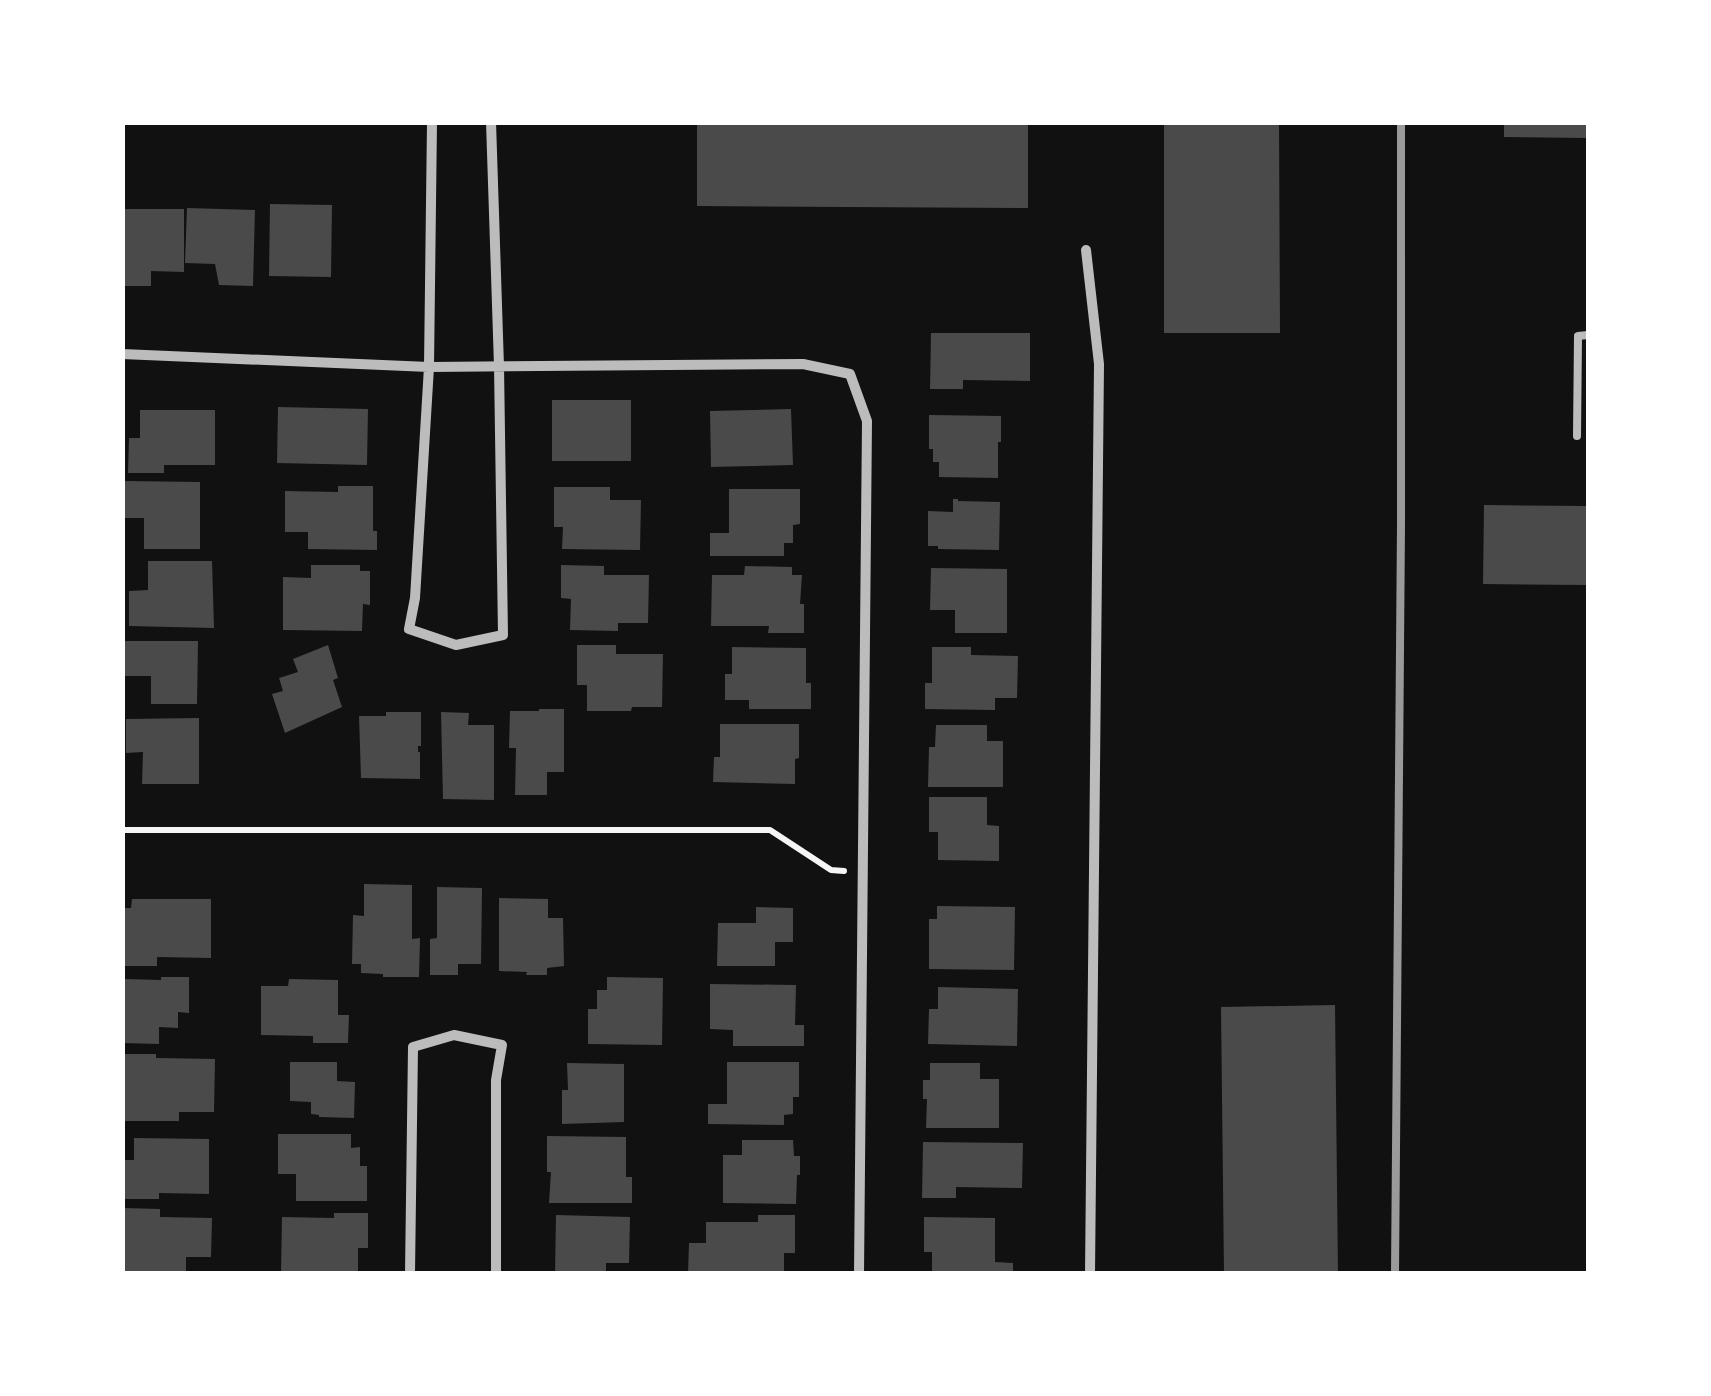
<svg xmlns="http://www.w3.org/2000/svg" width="1711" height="1396" font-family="'Open Sans',sans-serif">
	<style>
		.building { fill: #4a4a4a }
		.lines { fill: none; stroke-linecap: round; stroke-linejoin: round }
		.path { stroke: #f5f5f5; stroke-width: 6 }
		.service { stroke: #bcbcbc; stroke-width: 8 }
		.minor { stroke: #bcbcbc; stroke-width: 10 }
		.rail { stroke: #9a9a9a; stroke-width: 8 }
	</style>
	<rect width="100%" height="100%" fill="#111"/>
	<path class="building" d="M697,122h331v86l-331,-2z
		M1164,122h115l1,211h-116z
		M1504,122h84v16l-84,-1z
		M270,204l62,1 -1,72 -62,-1z
		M187,208l68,2 -2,76 -34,-1 -4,-21 -30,-1z
		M122,209h62v63l-33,-1v15h-29z
		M931,333h99v48l-67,-1v9h-33z
		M552,400h79v61h-79z
		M278,407l90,2 -1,56 -90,-2z
		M791,409l2,56 -82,2 -1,-56z
		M140,410h75v55h-51v8h-36l1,-35h11z
		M929,415l72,1v26h-3v36l-59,-1v-15h-6v-13h-4z
		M125,481l75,1v67h-56v-31h-19z
		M338,486h35v45h4v19l-69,-1v-17h-23v-41l53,1z
		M554,487h56v13h31l-1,50 -78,-1 1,-22h-9z
		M729,489h71v35l-7,1v18h-9v13h-74v-23h19z
		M953,499h5v2l42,1 -1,48 -61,-1v-3h-10v-35l25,1z
		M1484,505l104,1v79l-105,-1z
		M148,561h64l2,67 -85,-2v-35l19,-1z
		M311,565h49v6h10v34l-7,-1 -1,27 -79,-1v-53l28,1z
		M561,565l43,1v9h45l-1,48h-30v8l-48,-1 1,-31 -10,-1z
		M745,566l47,1v8h10l-2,29h4v29h-36l1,-7h-58l1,-51h32z
		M931,568l76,1v64h-52v-23h-25z
		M125,641h73l-1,63h-46v-28h-26z
		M328,645l10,33 -5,2 9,27 -57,26 -13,-39 11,-3 -4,-13 19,-6 -5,-13z
		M577,645h39v9h47l-1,53h-30l-1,4h-44v-26h-10z
		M732,647l74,1v35h5v26h-62v-9h-24v-26h7z
		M932,647h39v8l47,1 -1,42h-22v12l-70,-1v-26h7z
		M539,709h25v63h-17v23h-32l1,-47h-7l1,-37h29z
		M386,712h35v34h-3v6h2v27l-59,-1 -2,-62h27z
		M441,712l28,1 -1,12h26v75l-51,-1z
		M199,718v66h-57l1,-32 -17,1v-34z
		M720,724h79v34l-4,1v25l-82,-2 1,-25h6z
		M936,725h51v16h16v46h-75l1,-40h6z
		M929,797h58v28l12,1v35l-61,-1v-28h-9z
		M364,884l48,1v54l8,-1 -1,39h-36v-3l-22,-1v-9h-9l1,-49 11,1z
		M437,887l45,1 -1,76h-23v11h-28v-36l7,-1z
		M499,898l49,1v19h15l1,48 -17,2v7h-21l1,-3 -28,-1z
		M132,899h79v59l-54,-1v9h-35l1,-58h8z
		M937,906l78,1 -1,63 -85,-1v-50h8z
		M756,907l37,1v34h-18v24h-58l1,-43h38z
		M161,977h28v36l-11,-1v16l-19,-1v17l-37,-1 3,-64 36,1z
		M607,977l56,1 -1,67 -74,-1v-35h9v-19h10z
		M289,979l49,1v35h11l-1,28h-35v-7l-52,-1v-49h27z
		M710,984l86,1 -1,40h9v21h-71v-16l-23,-1z
		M938,987l80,2 -1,57 -89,-2 1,-35h9z
		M1335,1005l3,269h-114l-3,-267z
		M122,1054h34v4l59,1 -1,53h-35v9h-54z
		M290,1062h47v19l18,1 -1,36 -35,-1v-2l-8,-1v-12l-21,-1z
		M727,1062h72v35h-6v17l-9,1v10l-76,-1v-20h19z
		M567,1063l57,1v58l-62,2v-34h6z
		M930,1063h50v16h19v49h-73l1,-29h-4v-19h7z
		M278,1134h73v14l9,-1v19h7v35h-71v-27h-18z
		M547,1136l79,1v40h6v26h-83l2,-31h-4z
		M134,1138l75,1v55l-50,-1v6h-36l1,-39h10z
		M742,1140h51l1,16h6v19h-3l-1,29 -73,-1v-48h19z
		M923,1142l100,1 -1,45 -66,-1v11h-34z
		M123,1208l37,1v8l52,1 -1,39h-25v17h-64z
		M334,1213h34v35h-10v26h-77l1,-57 52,1z
		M556,1215l74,2 -1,46h-23v11h-51z
		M758,1215h37v38h-11v21h-96l1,-31h17v-21h52z
		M924,1217l71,1v44l18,1v11h-72v-3h-9v-19h-8z"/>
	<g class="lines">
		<path class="path" d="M122,830h648l61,40 13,1"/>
		<path class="service" d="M1577,436l1,-100 10,-1"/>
		<path class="minor" d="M432,122l-3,245 -14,231 -6,31 47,16 47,-10 -4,-269 -8,-244
			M1086,250l13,114 -9,910
			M122,354l307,13 374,-3 47,10 17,47 -8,853
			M410,1274l3,-227 41,-12 48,10 -6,35v194"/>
		<path class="rail" d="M1395,1274l6,-750v-402"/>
	</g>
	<rect width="1711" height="1396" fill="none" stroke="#ffffff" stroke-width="250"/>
</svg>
